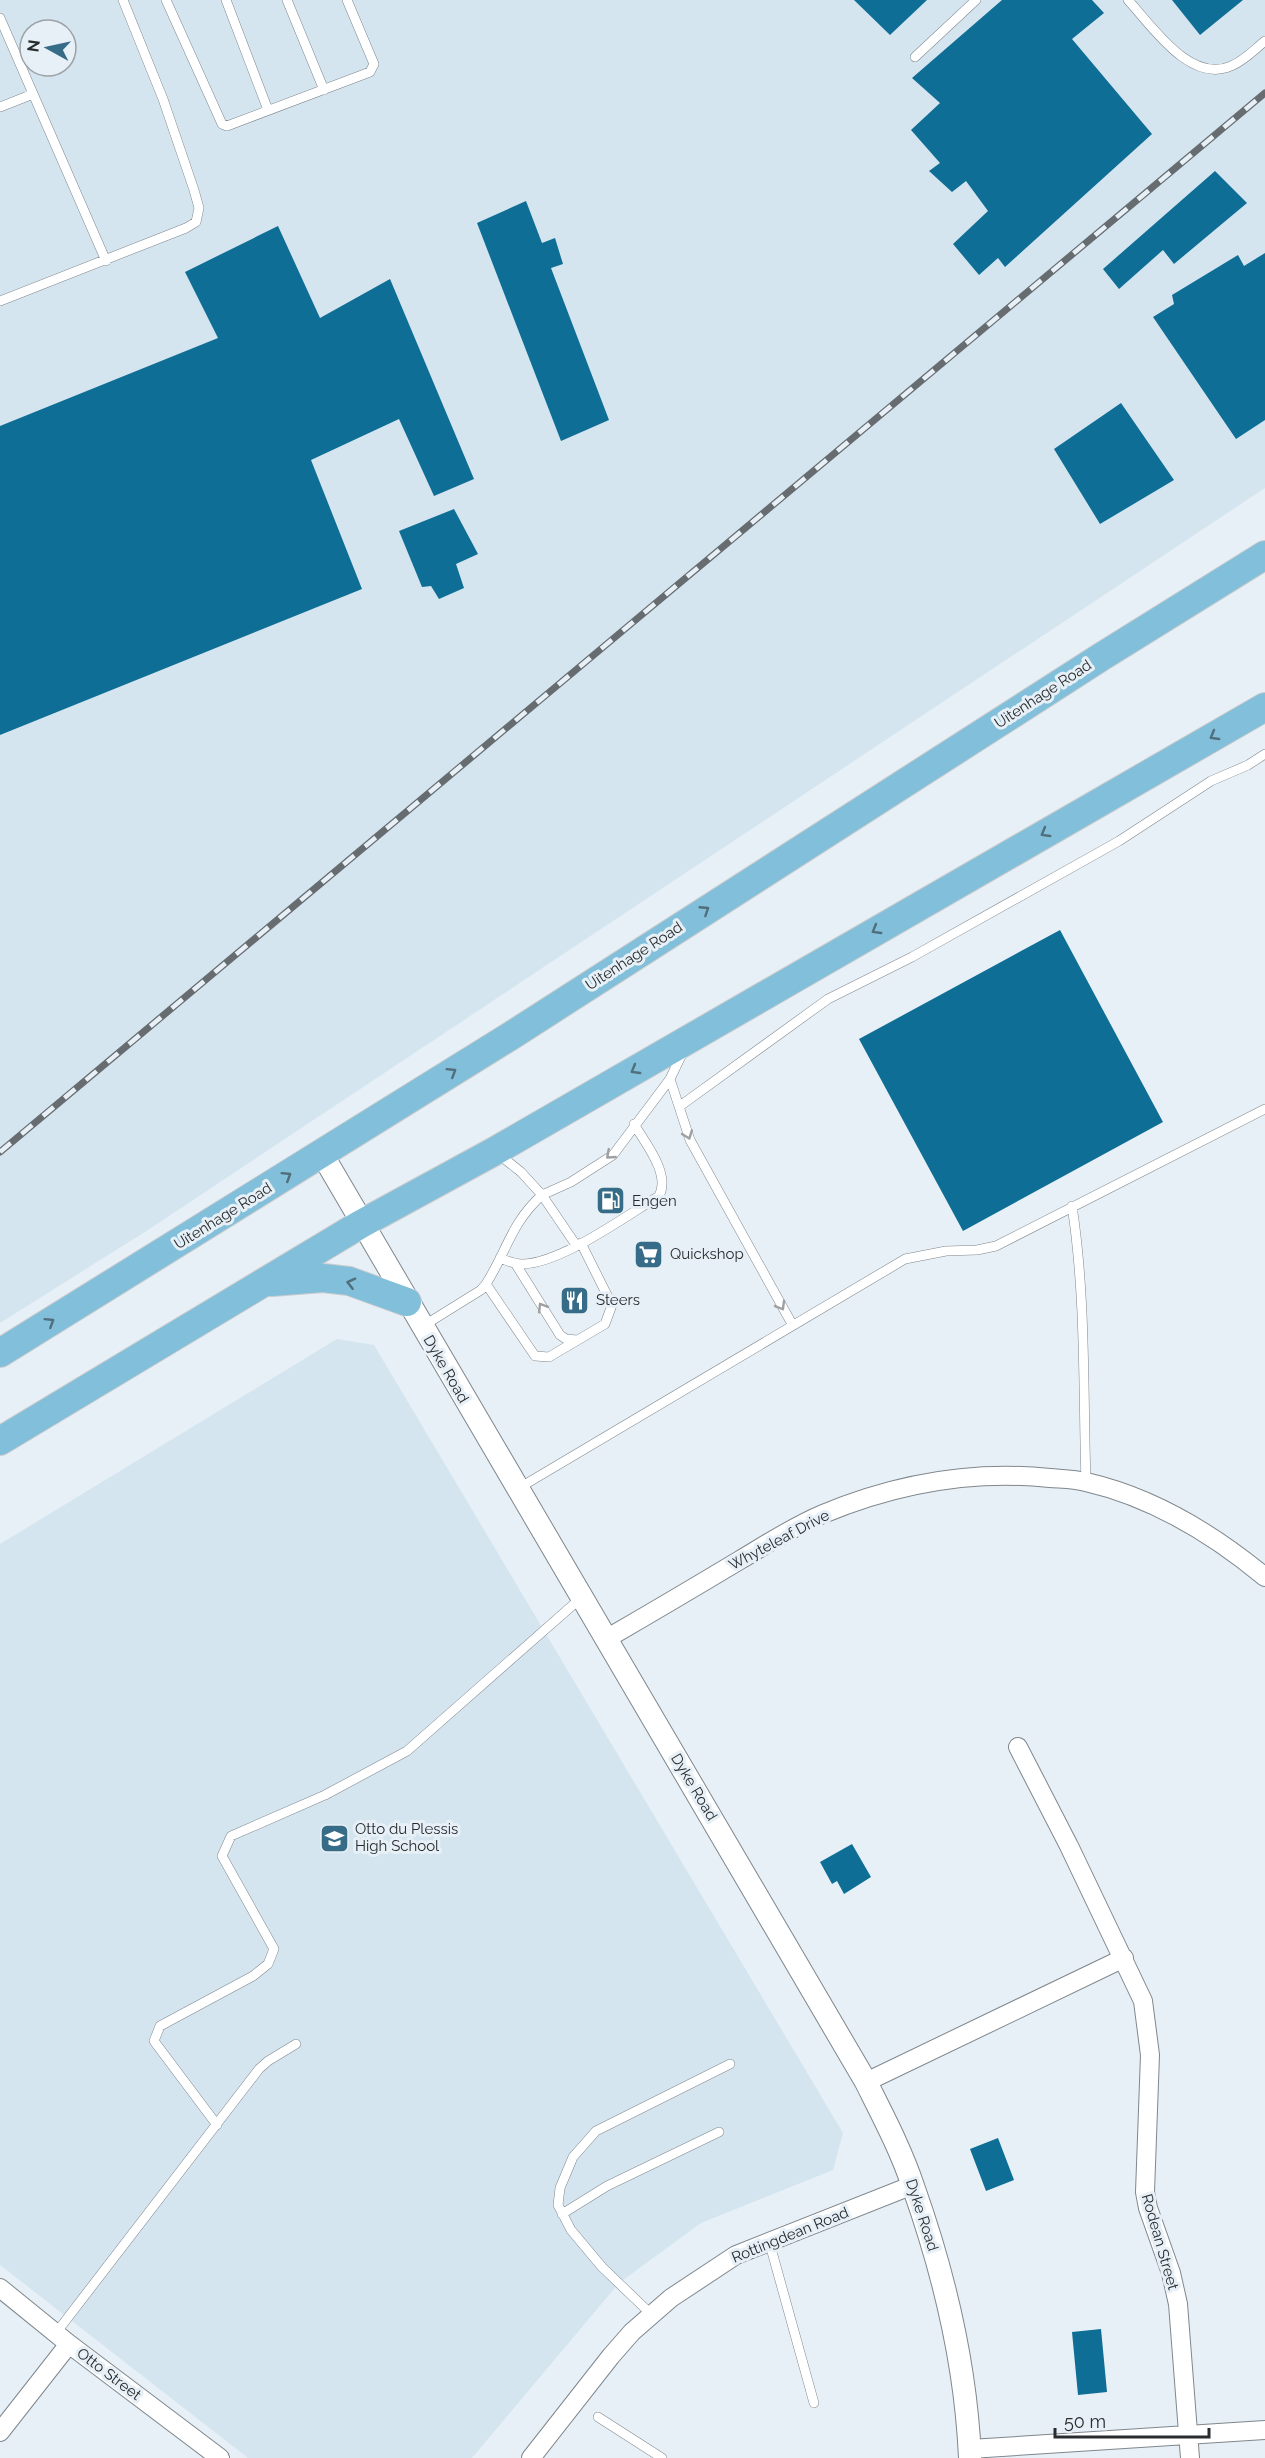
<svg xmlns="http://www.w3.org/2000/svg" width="1265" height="2458" font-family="Raleway,sans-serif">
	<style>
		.built { fill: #d4e5ef; fill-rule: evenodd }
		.building { fill: #0e6e95 }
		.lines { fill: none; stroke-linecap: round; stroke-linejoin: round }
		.service-casing { stroke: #7f878d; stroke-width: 10 }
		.minor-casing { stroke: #7f878d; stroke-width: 20 }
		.tertiary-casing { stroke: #7f878d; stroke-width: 24 }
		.primary-casing { stroke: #cbcccd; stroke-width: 30 }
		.service { stroke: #fff; stroke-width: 9 }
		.minor { stroke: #fff; stroke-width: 18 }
		.tertiary { stroke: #fff; stroke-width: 22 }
		.primary { stroke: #82bfda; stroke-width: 28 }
		.rail-casing { stroke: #676c70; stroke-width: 7 }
		.rail { stroke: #e7f0f6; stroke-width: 4.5; stroke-dasharray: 14; stroke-linecap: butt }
		.oneway { stroke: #506e7b }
		.oneway2 { stroke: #9ea0a1 }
		.labels { text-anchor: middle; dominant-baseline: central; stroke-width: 6; stroke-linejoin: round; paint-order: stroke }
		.street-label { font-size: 15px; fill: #282c2e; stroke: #e7f0f6 }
		.poi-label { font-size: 15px; fill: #282c2e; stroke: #e7f0f6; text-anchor: start }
	</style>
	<rect width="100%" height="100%" fill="#e7f0f6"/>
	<path class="built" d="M0,0h1265v488l-1117,742 -148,93zM30,30h36v36h-36z
		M337,1339l37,6 469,788 -10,37 -132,53 -82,60 -147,175h-224l-248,-193v-721z"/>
	<path class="building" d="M854,0h73l-37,35z
		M1002,0h90l12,13 -32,26 80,95 -147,133 -7,-9 -19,17 -26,-31 35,-33 -22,-30 -14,11 -23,-21 11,-8 -29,-33 29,-27 -28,-25z
		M1172,0h71l-43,35z
		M1215,171l32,32 -73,61 -11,-14 -44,39 -16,-20z
		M526,201l16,42 13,-5 8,26 -12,4 58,152 -48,21 -84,-218z
		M278,226l42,92 70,-39 84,200 -40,17 -35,-77 -88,41 51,129 -362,146v-309l218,-88 -33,-66z
		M1265,253v167l-29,19 -83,-122 21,-13 -2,-9 66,-40 6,11z
		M1121,403l53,77 -74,44 -46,-75z
		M454,509l24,45 -22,10 8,24 -25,11 -8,-13 -9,1 -23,-56z
		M1060,930l103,192 -200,109 -104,-192z
		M852,1844l19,33 -27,17 -7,-13 -5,3 -12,-22z
		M998,2138l16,42 -28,11 -16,-42z
		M1101,2329l6,63 -29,3 -6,-63z"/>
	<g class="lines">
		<defs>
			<path id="service" d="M166,0l56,124 5,2 143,-54 4,-8 -27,-64
				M226,0l42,110
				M287,0l37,90
				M1128,0c24,26 62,84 103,66 13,-5 24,-17 34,-25
				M0,18l106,243
				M915,57l61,-57
				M0,107l33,-13
				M0,301l186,-73 10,-6 3,-14 -5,-18 -31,-91 -40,-99
				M670,1079l20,61 102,184
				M680,1106l148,-107 84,-42 207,-116 92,-60 37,-16 17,-11
				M497,1153l24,19 21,23 29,-13 42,-27 57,-76 13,-27
				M1072,1206c14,91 11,184 14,276
				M500,1258c7,3 15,6 22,6 38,0 104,-48 137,-68 12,-22 -14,-53 -25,-72
				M515,1263l45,72 6,4 11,1
				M486,1284l49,72 14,1 56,-33 7,-19 -31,-62
				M423,1326l58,-36 5,-6c21,-33 25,-61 56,-89l34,50
				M519,1488l386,-229 41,-8 31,-1 19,-4 269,-137
				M217,2125l-63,-84 6,-15 93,-50 15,-12 6,-15 -52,-93 9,-20 94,-41 82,-44 175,-154
				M562,2214l45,-28 112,-54
				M769,2241l45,162
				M652,2315l-50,-48 -31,-37 -13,-25 2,-17 13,-31 23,-26 134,-67
				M56,2333l203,-264 9,-8 28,-17
				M598,2417l64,41"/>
			<path id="minor" d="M606,1639c45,-26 89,-52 134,-79 27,-16 54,-34 83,-46 72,-30 149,-44 227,-36 12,1 24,1 36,4 66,15 127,52 179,95
				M1018,1747l51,99 74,155 7,54 -5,137 3,16 23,65 7,31 12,154
				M866,2082l258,-124
				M0,2288l69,56 151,114
				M0,2432l69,-88
				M970,2449l295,-19
				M531,2458l80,-102 21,-24 39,-34 65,-43 177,-70"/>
			<path id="tertiary" d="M322,1154l544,928c17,34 35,68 47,104 31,87 53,180 57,272"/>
			<path id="primary" d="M272,1282l51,-4 26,3 58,21
				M0,1353l509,-316 592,-380 164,-102
				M0,1441l361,-217 134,-73 770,-444"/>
		</defs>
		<use href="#service" class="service-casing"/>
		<use href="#minor" class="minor-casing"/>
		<use href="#tertiary" class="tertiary-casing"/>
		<use href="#primary" class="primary-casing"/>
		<use href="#service" class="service"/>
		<use href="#minor" class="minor"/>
		<use href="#tertiary" class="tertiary"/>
		<use href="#primary" class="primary"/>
		<defs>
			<path id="rail" d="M0,1152l1265,-1059"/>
		</defs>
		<use href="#rail" class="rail-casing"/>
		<use href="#rail" class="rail"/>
	</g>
	<defs><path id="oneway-chevron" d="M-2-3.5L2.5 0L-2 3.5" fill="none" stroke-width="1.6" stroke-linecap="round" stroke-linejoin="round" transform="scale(1.5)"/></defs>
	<g class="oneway">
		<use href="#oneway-chevron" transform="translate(1214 736) rotate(150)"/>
		<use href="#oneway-chevron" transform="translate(1045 833) rotate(150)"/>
		<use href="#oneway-chevron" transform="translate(705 910) rotate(-33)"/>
		<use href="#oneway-chevron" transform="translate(876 930) rotate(150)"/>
		<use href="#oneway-chevron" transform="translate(635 1070) rotate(150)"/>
		<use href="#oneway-chevron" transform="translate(452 1072) rotate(-32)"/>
		<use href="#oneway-chevron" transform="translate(287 1176) rotate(-32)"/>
		<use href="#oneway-chevron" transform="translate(351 1283) rotate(-166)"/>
		<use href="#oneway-chevron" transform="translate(50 1322) rotate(-32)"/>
	</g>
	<g class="oneway2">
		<use href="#oneway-chevron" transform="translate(688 1135) rotate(70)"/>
		<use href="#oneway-chevron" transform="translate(610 1155) rotate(139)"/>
		<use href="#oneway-chevron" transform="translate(781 1306) rotate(60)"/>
		<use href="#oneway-chevron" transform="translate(542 1307) rotate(-122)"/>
	</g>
	<defs>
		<symbol id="fuel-square" viewBox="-11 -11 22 22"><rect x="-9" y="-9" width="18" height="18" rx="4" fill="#366c87" stroke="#e7f0f6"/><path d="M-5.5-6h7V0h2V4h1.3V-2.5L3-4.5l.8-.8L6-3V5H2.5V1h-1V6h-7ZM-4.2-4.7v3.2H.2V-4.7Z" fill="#fff"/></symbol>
		<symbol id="supermarket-square" viewBox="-11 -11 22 22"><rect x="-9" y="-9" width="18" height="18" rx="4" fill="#366c87" stroke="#e7f0f6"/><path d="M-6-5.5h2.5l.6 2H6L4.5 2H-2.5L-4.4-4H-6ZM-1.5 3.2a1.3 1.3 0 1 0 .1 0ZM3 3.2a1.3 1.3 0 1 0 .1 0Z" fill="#fff"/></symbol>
		<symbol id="restaurant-square" viewBox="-11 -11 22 22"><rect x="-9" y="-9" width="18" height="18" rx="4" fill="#366c87" stroke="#e7f0f6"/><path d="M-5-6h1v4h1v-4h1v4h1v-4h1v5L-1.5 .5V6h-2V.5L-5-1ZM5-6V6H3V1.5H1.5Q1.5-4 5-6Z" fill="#fff"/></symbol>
		<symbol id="school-square" viewBox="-11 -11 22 22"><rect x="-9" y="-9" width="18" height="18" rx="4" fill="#366c87" stroke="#e7f0f6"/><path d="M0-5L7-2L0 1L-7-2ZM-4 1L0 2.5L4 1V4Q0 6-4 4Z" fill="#fff"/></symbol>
	</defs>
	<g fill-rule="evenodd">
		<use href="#fuel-square" x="594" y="1184" width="33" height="33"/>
		<use href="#supermarket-square" x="632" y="1238" width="33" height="33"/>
		<use href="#restaurant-square" x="558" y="1284" width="33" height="33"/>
		<use href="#school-square" x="318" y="1822" width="33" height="33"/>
	</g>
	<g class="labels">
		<g class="street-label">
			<text transform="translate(1043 694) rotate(-33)">Uitenhage Road</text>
			<text transform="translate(634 956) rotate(-33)">Uitenhage Road</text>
			<text transform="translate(223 1216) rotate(-32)">Uitenhage Road</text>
			<text transform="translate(446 1369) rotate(60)">Dyke Road</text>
			<text transform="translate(779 1540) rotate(-28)">Whyteleaf Drive</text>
			<text transform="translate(694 1787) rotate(59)">Dyke Road</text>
			<text transform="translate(922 2215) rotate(72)">Dyke Road</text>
			<text transform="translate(790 2235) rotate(-22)">Rottingdean Road</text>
			<text transform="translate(1160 2242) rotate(74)">Rodean Street</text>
			<text transform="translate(109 2374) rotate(37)">Otto Street</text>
		</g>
		<g class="poi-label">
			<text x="632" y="1201">Engen</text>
			<text x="670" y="1254">Quickshop</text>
			<text x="596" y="1300">Steers</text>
			<text x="355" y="1829">Otto du Plessis<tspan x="355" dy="17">High School</tspan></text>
		</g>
	</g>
	<g transform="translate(48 48) rotate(278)"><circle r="28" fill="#e7f0f6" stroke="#9ba2a6" stroke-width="1.5"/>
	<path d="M0-4.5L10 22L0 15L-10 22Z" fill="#366c87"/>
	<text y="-9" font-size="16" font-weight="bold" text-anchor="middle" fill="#282c2e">N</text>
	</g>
	<path d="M1055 2428v9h154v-9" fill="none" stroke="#282c2e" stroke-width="3"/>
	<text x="1064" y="2428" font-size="18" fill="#282c2e" stroke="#e7f0f6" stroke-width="4.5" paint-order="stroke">50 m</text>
</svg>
